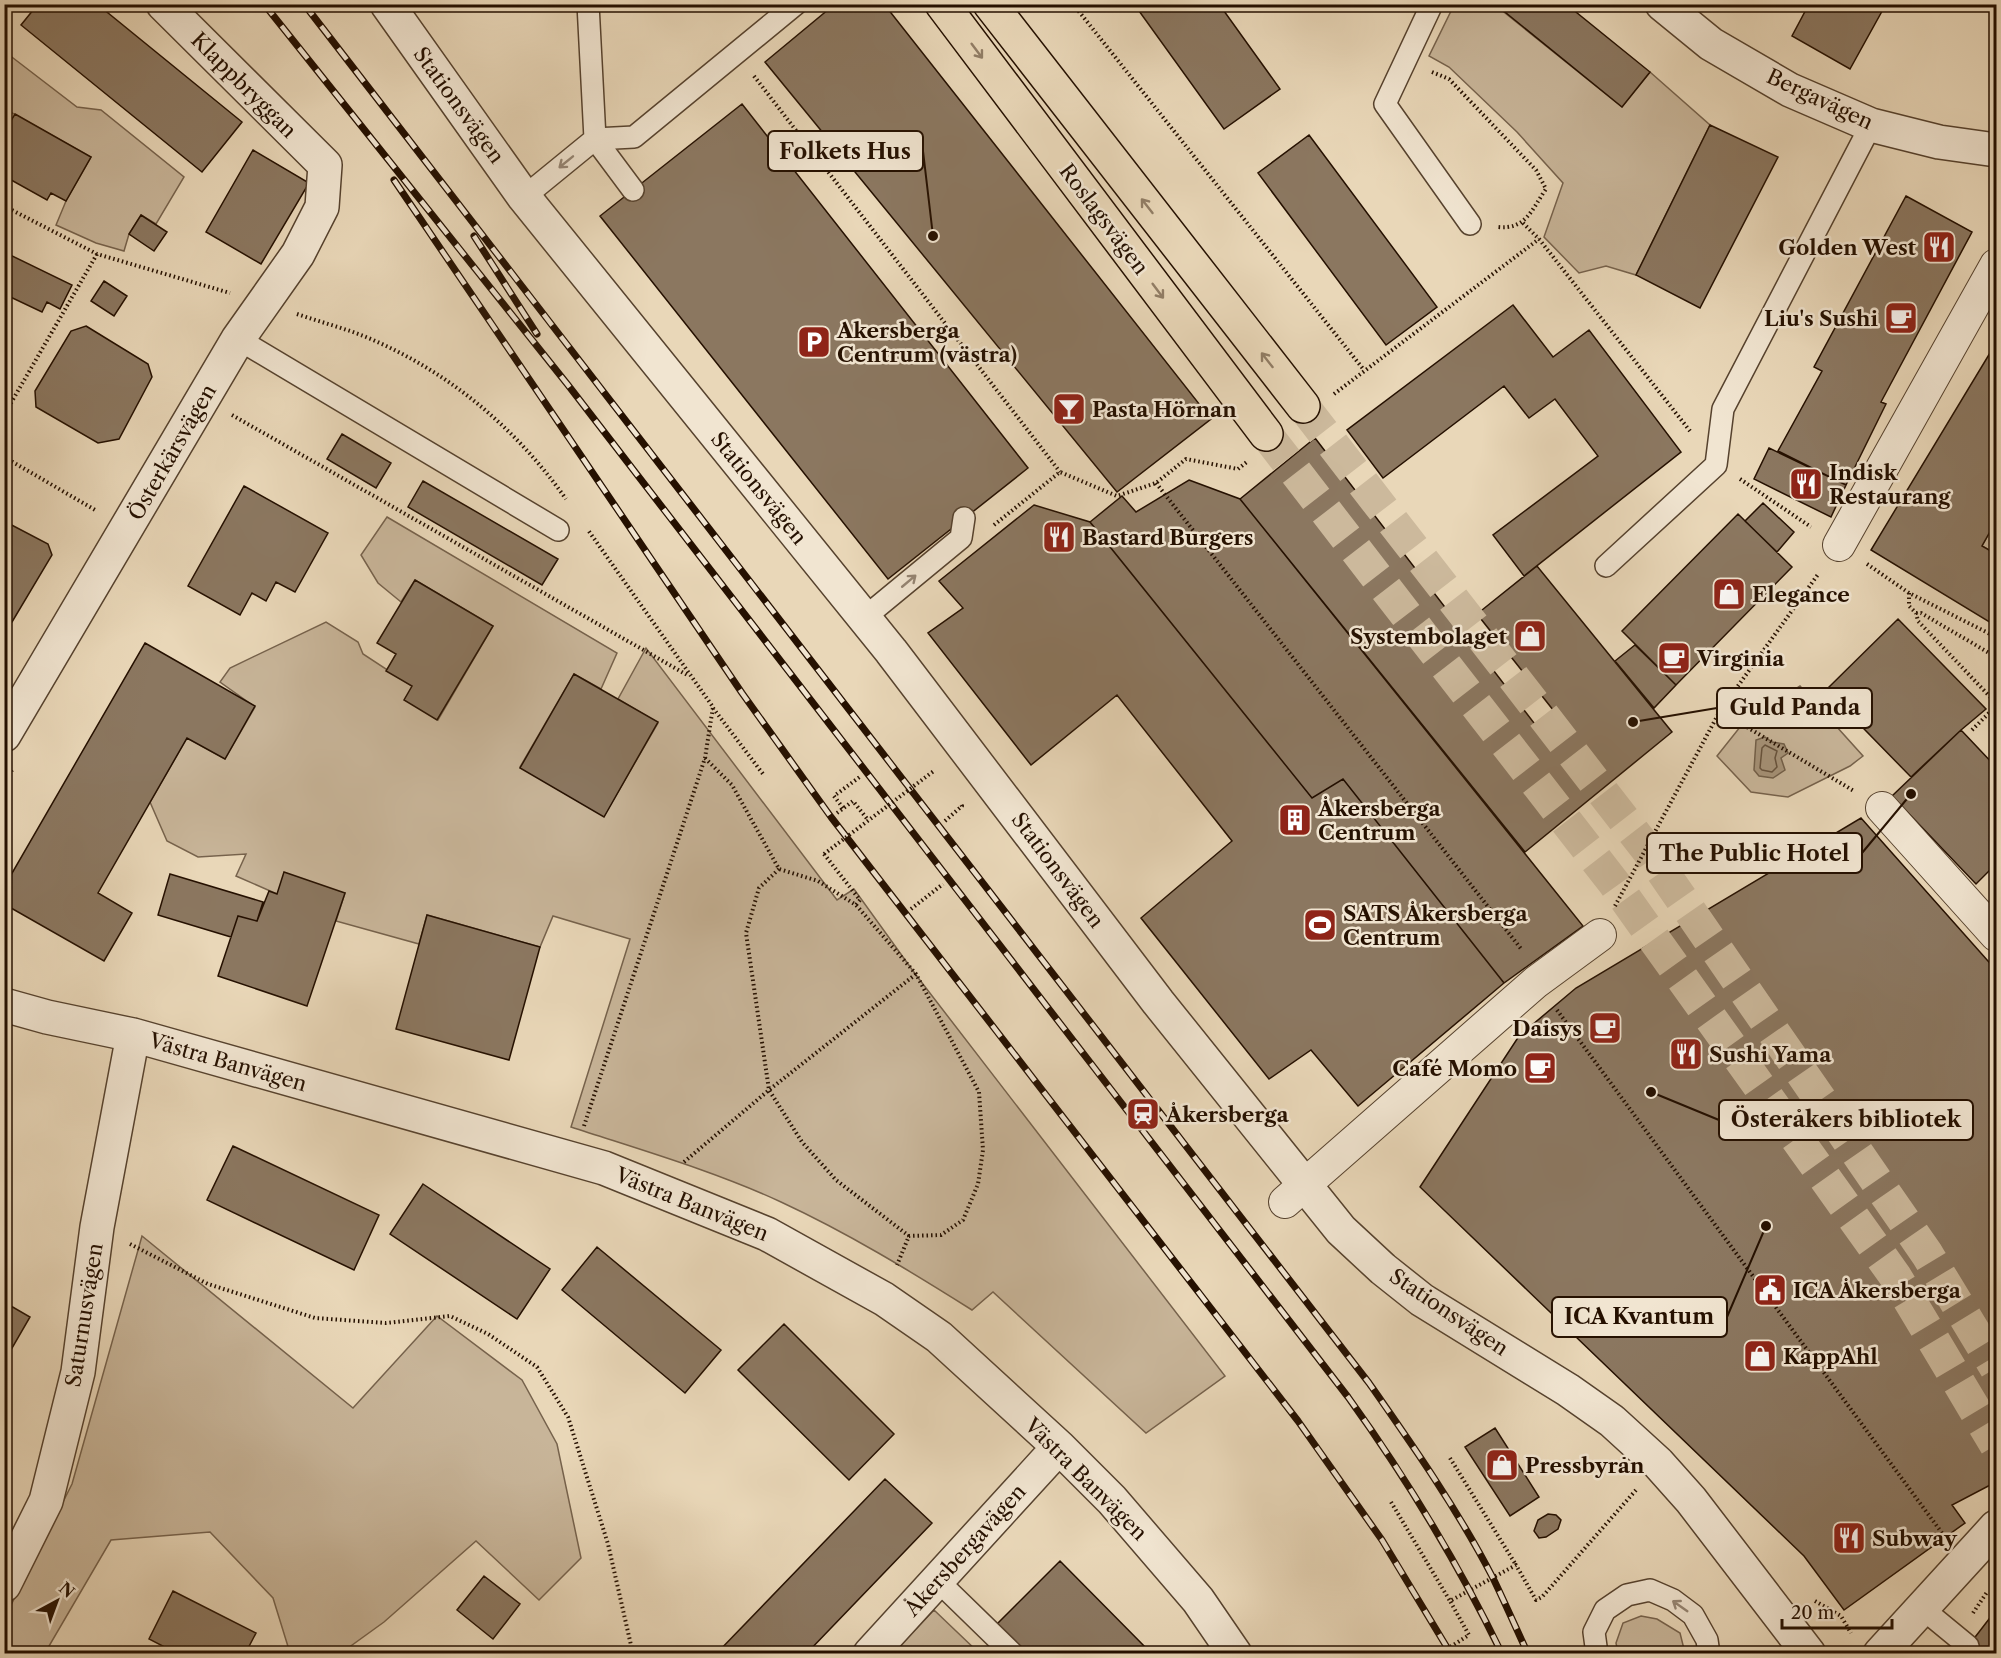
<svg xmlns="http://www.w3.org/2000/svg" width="2001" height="1658" font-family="'Libre Caslon Text',serif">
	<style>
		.green { fill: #c8b599; stroke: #76624c; stroke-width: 1.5 }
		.water { fill: #a69379; stroke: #725f49; stroke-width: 1.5 }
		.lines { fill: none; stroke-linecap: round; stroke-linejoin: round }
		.shore { stroke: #66523c; stroke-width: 1.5 }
		.building { fill: #8b7760; stroke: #251000; stroke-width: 1.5 }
		.primary-tunnel { stroke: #ccb99c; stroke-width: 33; stroke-dasharray: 33 16; stroke-linecap: butt }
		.service-casing { stroke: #56422e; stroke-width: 24 }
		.pedestrian-casing { stroke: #56422e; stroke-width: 34 }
		.minor-casing { stroke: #56422e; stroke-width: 36 }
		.primary-casing { stroke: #251000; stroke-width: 36 }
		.path { stroke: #251000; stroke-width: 4; stroke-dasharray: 1.5 3; stroke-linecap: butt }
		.service { stroke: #f1e5d1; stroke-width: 21 }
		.pedestrian { stroke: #f1e5d1; stroke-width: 32 }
		.minor { stroke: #f1e5d1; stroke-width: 33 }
		.primary { stroke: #e9d7b8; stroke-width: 33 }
		.rail-casing { stroke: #251000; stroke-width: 7 }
		.rail { stroke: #f1e5d1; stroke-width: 4.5; stroke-dasharray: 14; stroke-linecap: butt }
		.path-bridge { stroke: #251000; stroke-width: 4; stroke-dasharray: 1.5 3; stroke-linecap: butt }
		.oneway { stroke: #917d65 }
		.oneway2 { stroke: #958573 }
		.labels { text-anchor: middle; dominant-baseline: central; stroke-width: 5; stroke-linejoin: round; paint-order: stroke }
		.street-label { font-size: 21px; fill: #251000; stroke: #f1e5d1 }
		.poi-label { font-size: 21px; font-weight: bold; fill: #251000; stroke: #f1e5d1; text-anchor: start }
		.leader { fill: none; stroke: #251000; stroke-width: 2 }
		.callout-dot { fill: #251000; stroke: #f1e5d1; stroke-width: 2 }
		.callout { fill: #f1e5d1; stroke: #251000; stroke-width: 2 }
		.callout-label { font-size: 22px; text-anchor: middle; font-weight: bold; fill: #251000 }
	</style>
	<rect width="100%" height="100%" fill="#e9d7b8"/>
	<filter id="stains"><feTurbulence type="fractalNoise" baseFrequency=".00333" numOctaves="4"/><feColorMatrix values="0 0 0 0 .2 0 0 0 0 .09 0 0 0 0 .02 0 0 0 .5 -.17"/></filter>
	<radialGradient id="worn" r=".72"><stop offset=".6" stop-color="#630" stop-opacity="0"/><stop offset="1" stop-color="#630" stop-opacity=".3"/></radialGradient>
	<path class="green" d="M1454,5h41l127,102 28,-35 60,53 -74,150 -30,-9 -27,7 -35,-36 19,-54 -46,-51 -68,-65 -20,-11z
		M4,51l73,56 24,3 83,67 -28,47 -15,-9 -12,19 -5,17 -28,-8 -40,-18 10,-24 25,-44 -86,-48z
		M387,517l230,136 -16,36 -27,-15 -54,93 84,49 54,-93 -40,-24 28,-51 191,252 17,-11 62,86 309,401 -79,57 -153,-141 -21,18c-62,-39 -124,-77 -191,-108 -67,-31 -140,-52 -210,-75l59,-188 -77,-23 -13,31 -113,-32 -8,29 -83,-23 9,-28 -68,1 -41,-18 10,-22 -48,3 -31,-16 -17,-39 37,-64 38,21 30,-52 -35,-25 10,-14 96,-46 32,20 5,12 49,32 26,34 55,-94 -78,-46 -14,22 -23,-19 -17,-28z
		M1996,521v33l-14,-8z
		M1800,686l63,70 -13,10 -62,31 -37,-5 -34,-36 27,-34z
		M142,1236l211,172 84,-92 85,64 35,64 24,114 -42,42 -63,-59 -92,81 -43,31h-51l-17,-55 -63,-66 -99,8 -66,113h-40l-1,-34 68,-135z
		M934,1610l45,43h-86z
		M1641,1616l16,3 23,14 5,20h-67l-2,-10 7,-20z"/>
	<path class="water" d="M1765,737l7,5 12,2 4,9 -7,5 4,12 -12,8 -14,-2 -5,-6 2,-30z"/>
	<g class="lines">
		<path class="shore" d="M1765,745l12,6 -2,7 2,9 -5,5 -10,-2 -2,-2 2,-20z"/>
	</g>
	<path class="building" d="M38,4h59l145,118 -40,50 -181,-147z
		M835,4h49l327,415 -94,73 -352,-430z
		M1134,4h85l61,85 -56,40z
		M1495,4h71l84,68 -28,35z
		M1809,4h77l-36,65 -58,-33z
		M742,104l286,364 -140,111 -288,-363z
		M15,114l76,43 -25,44 -15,-8 -4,7 -43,-24v-44z
		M1710,125l68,32 -78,151 -64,-33z
		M1309,135l128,172 -51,38 -128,-172z
		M253,150l56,33 -48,81 -55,-32z
		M1906,196l66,36 -91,170 5,2 -40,81 -68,-34 44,-80 -8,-4z
		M141,215l26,17 -13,19 -25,-17z
		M4,252l68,33 -12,24 -13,-7 -5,10 -38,-18z
		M104,281l23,15 -13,20 -23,-15z
		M1513,305l40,52 36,-27 92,122 -157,124 -31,-41 105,-79 -43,-57 -26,19 -25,-32 -121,92 -36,-48z
		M86,326l62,38 4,13 -33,62 -21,4 -62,-36 -1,-16 36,-60z
		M1996,343v178l-14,25 14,8v72l-125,-76z
		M342,434l49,29 -15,25 -49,-29z
		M1315,438l232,302 18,-15 -88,-111 60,-48 135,166 -147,120 -285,-353z
		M1769,448l77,37 -15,32 -77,-38z
		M1189,480l51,19 343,427 -79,57 -161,-204 -31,19 -222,-276 32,-26 14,16z
		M423,481l135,78 -16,26 -134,-78z
		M244,486l84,47 -33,59 -19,-10 -10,19 -14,-8 -12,22 -52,-29z
		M1763,503l31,29 -17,20 -32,-31z
		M1034,505l56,17 222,276 31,-19 161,204 -146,123 -47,-56 -42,29 -128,-161 91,-77 -115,-146 -86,70 -103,-132 35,-25 -24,-27z
		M1738,514l54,53 -116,118 -54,-54z
		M4,521l44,23 4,11 -40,67 -8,1z
		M415,580l78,46 -56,94 -33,-20 8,-14 -26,-15 10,-17 -19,-11z
		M1898,619l88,90 -25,21 -50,47 -85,-87z
		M145,643l110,63 -30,53 -38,-21 -89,155 34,20 -28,48 -100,-57v-17z
		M1635,645l41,40 -22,23 -39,-47z
		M574,674l84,48 -54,95 -84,-49z
		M1961,730l35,37v97l-20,20 -84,-88z
		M1861,818l135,152v512l-44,23 13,18 -121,87 -40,-54 -384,-369 99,-151 57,-48z
		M284,872l61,21 -38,113 -89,-30 20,-60 19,5 12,-30 8,3z
		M170,874l93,28 -6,19 -19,-5 -7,21 -73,-22z
		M427,915l113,32 -31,113 -113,-31z
		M233,1146l146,69 -25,55 -147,-70z
		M423,1184l127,85 -33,50 -127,-85z
		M597,1247l124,103 -36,43 -123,-103z
		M4,1302l26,15 -26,45z
		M784,1324l110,110 -45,46 -111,-110z
		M1495,1428l44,69 -29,19 -45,-69z
		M885,1479l47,44 -126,131h-90z
		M1548,1514l8,1 5,5 -3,9 -12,8 -7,1 -5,-7 4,-11z
		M1060,1561l92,93h-126l-29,-30z
		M484,1576l36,28 -27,35 -36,-29z
		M173,1591l83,42 -11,21h-67l-29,-15z
		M1996,1610v44h-34z"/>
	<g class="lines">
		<path class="primary-tunnel" d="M1303,406l346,446 278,402 69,114
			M1266,434l348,449 281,393 101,169"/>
		<defs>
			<path id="service" d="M588,4l7,135 39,-2 162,-133
				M1432,4l-47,100 85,120
				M524,197l71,-58 38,51
				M238,339l320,191
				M1606,566l110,-101 7,-56 148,-284
				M864,618l97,-80 3,-20
				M937,1580l76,74
				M1923,1609l45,37
				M1597,1654l-3,-22 11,-22 22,-15 23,-5 23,10 20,15 14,25 2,14"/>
			<path id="pedestrian" d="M1839,545l157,-280
				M1882,808l114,127
				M1285,1202l251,-220 64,-47"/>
			<path id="minor" d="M387,4l137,193 367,454 267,351 183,228 42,39 39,31 146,90 44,31 46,42 33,37 118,154
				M1662,4l49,40 79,46 81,35 68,17 57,8
				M4,735l234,-396 60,-85 24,-47 3,-42 -162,-161
				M4,1005l43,12 86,18 471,133 163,66 117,65 55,38 120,110 53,53 86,100 37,54
				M4,1585l42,-84 32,-129 19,-145 36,-192
				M870,1654l189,-207
				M1880,1654l116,-127"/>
			<path id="primary" d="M942,4l324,430
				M990,4l313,402"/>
		</defs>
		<use href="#service" class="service-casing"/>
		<use href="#pedestrian" class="pedestrian-casing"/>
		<use href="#minor" class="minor-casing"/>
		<use href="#primary" class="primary-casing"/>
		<path class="path" d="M1073,4l291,366
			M1432,72l17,7 87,91 10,19c-14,20 -20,41 -48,38
			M754,76l306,396
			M4,206l93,48 133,39
			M1523,223l16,16 151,192
			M297,314c23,8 47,14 69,23 82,34 149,90 200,162
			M1334,394l205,-155
			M4,415l93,-161
			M232,415l457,261
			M4,457l93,54
			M1740,479l71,48
			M1156,483l366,467
			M994,525l66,-53 57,24 39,-13 30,-24 52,10 10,-8
			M1867,564l42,29 87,44
			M1909,593v13l7,7 2,8 78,82
			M1916,613h5l75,44
			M713,708l50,66
			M1720,711l134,80
			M1972,730l24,-24
			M705,758l27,27 47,84 39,12 38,24 60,69 63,118 4,58 -5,34 -15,36 -22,15 -32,1 -12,29
			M4,782l8,-12
			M843,808l-9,-12 27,-20
			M837,813l16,-12 15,19
			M945,821l17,-15 -1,-2
			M824,854l36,46 -4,5
			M779,869l-20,19 -13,45 23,157 33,52 34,38 73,56
			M1615,906l105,-195 99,-138
			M911,909l32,-25
			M1557,1010l385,523
			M584,1126l121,-368 8,-51 -125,-177
			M684,1162l85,-72 147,-116
			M130,1244l78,40 107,34 71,5 64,-7 38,18 49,33 31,50 40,127 25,110
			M1450,1458l66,107
			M1391,1502l59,99
			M1815,1601l26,15 10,17
			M1973,1613l14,-21
			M1439,1654l30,-19 -19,-34 66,-36 20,35 6,-3 94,-107"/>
		<use href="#service" class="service"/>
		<use href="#pedestrian" class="pedestrian"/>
		<use href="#minor" class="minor"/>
		<use href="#primary" class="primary"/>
		<defs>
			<path id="rail" d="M264,4l304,381 780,1012c59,82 110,166 154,257
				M304,4l1065,1379c44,63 89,127 124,195 12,25 23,50 35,76
				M394,180l348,513 89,124 467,604 84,119 69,114
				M474,236l63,98"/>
		</defs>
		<use href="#rail" class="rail-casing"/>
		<use href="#rail" class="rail"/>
		<path class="path-bridge" d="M824,854l111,-84"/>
	</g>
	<defs><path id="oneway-shaft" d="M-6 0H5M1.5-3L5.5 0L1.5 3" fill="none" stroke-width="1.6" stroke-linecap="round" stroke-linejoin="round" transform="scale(1.5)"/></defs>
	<g class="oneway">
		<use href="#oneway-shaft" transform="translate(977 51) rotate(53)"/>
		<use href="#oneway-shaft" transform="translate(1147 206) rotate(-128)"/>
		<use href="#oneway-shaft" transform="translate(1158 291) rotate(53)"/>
		<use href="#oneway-shaft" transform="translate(1267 360) rotate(-128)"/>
	</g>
	<g class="oneway2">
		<use href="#oneway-shaft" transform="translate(566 162) rotate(141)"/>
		<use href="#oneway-shaft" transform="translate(909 581) rotate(-40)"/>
		<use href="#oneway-shaft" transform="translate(1680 1606) rotate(-145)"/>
	</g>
	<defs>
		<symbol id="restaurant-square" viewBox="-11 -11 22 22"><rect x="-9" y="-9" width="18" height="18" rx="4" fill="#8f2418" stroke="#f1e5d1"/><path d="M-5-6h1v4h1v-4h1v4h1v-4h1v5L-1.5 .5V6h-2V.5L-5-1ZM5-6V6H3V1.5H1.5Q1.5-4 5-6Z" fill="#fff"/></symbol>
		<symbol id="cafe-square" viewBox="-11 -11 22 22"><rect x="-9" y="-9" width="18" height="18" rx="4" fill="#8f2418" stroke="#f1e5d1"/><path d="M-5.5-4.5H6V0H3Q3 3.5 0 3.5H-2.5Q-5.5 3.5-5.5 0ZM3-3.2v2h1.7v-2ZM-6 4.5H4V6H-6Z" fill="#fff"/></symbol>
		<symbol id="parking-square" viewBox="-11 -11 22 22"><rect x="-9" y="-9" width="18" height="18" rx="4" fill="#8f2418" stroke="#f1e5d1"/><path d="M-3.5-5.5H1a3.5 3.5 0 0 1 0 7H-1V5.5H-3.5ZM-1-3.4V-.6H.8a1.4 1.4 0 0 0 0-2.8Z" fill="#fff"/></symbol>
		<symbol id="bar-square" viewBox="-11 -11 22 22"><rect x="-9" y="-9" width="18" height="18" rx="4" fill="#8f2418" stroke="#f1e5d1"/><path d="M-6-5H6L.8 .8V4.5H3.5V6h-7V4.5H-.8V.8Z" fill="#fff"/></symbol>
		<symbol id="shop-square" viewBox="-11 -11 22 22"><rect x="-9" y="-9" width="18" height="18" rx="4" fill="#8f2418" stroke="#f1e5d1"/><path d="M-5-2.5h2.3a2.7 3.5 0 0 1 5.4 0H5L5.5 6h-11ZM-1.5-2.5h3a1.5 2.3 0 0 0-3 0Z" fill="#fff"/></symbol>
		<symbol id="building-square" viewBox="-11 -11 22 22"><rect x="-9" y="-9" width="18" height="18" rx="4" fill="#8f2418" stroke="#f1e5d1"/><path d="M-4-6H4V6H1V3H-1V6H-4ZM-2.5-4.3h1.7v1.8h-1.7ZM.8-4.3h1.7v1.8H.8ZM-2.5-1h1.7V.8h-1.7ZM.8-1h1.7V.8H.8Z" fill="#fff"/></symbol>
		<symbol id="stadium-square" viewBox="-11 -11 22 22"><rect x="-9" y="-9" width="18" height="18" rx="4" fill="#8f2418" stroke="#f1e5d1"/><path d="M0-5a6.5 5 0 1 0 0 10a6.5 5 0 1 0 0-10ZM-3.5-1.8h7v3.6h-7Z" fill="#fff"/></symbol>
		<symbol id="station-square" viewBox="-11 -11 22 22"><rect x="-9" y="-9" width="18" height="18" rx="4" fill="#8f2418" stroke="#f1e5d1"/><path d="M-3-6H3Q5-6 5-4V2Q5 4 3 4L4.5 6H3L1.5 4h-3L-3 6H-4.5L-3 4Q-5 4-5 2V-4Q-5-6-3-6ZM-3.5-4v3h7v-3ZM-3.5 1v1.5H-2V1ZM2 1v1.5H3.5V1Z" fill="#fff"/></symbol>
		<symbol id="civic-square" viewBox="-11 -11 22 22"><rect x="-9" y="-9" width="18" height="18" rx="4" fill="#8f2418" stroke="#f1e5d1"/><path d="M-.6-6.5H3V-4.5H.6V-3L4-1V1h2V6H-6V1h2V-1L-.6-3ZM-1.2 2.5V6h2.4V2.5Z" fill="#fff"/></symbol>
	</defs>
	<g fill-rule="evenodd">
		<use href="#restaurant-square" x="1920" y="228" width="38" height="38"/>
		<use href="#cafe-square" x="1882" y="299" width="38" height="38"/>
		<use href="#parking-square" x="795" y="323" width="38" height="38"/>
		<use href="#bar-square" x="1050" y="390" width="38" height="38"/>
		<use href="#restaurant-square" x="1787" y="465" width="38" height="38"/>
		<use href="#restaurant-square" x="1040" y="518" width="38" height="38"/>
		<use href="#shop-square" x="1710" y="575" width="38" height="38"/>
		<use href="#shop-square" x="1511" y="617" width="38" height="38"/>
		<use href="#cafe-square" x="1655" y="639" width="38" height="38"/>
		<use href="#building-square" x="1276" y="801" width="38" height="38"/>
		<use href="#stadium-square" x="1301" y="906" width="38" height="38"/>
		<use href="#cafe-square" x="1586" y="1009" width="38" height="38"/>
		<use href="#restaurant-square" x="1667" y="1035" width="38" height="38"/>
		<use href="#cafe-square" x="1521" y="1049" width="38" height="38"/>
		<use href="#station-square" x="1124" y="1095" width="38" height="38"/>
		<use href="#civic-square" x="1751" y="1271" width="38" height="38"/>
		<use href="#shop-square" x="1741" y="1337" width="38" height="38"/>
		<use href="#shop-square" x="1483" y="1446" width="38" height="38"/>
		<use href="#restaurant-square" x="1830" y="1519" width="38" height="38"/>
	</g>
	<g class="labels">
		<g class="street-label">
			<text transform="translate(244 85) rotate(45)">Klappbryggan</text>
			<text transform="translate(1820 99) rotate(25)">Bergavägen</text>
			<text transform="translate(459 105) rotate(54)">Stationsvägen</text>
			<text transform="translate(1104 219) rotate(53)">Roslagsvägen</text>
			<text transform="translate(172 452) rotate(-60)">Österkärsvägen</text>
			<text transform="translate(759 488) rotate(51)">Stationsvägen</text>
			<text transform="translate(1058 870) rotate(53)">Stationsvägen</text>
			<text transform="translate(228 1062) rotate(16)">Västra Banvägen</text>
			<text transform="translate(692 1204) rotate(22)">Västra Banvägen</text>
			<text transform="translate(1449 1312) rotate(34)">Stationsvägen</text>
			<text transform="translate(84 1315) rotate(-81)">Saturnusvägen</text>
			<text transform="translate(1086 1479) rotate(45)">Västra Banvägen</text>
			<text transform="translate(965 1550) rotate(-48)">Åkersbergavägen</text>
		</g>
		<g class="poi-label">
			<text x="1916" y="247" text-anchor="end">Golden West</text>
			<text x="1878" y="318" text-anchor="end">Liu's Sushi</text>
			<text x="837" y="330">Akersberga<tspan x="837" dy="24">Centrum (västra)</tspan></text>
			<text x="1092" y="409">Pasta Hörnan</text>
			<text x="1829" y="472">Indisk<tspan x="1829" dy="24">Restaurang</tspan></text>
			<text x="1082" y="537">Bastard Burgers</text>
			<text x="1752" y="594">Elegance</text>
			<text x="1507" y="636" text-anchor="end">Systembolaget</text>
			<text x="1697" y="658">Virginia</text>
			<text x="1318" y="808">Åkersberga<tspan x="1318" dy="24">Centrum</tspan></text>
			<text x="1343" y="913">SATS Åkersberga<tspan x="1343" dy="24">Centrum</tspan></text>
			<text x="1582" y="1028" text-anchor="end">Daisys</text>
			<text x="1709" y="1054">Sushi Yama</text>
			<text x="1517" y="1068" text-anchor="end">Café Momo</text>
			<text x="1166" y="1114">Åkersberga</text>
			<text x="1793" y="1290">ICA Åkersberga</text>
			<text x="1783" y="1356">KappAhl</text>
			<text x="1525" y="1465">Pressbyrån</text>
			<text x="1872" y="1538">Subway</text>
		</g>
	</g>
	<path class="leader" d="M933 236L923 151M1633 722L1717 708M1911 794L1862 853M1651 1092L1719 1120M1766 1226L1727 1317"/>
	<g class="callout-dot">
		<circle cx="933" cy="236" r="6"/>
		<circle cx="1633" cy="722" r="6"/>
		<circle cx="1911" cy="794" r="6"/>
		<circle cx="1651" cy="1092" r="6"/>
		<circle cx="1766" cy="1226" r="6"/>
	</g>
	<g class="callout">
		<rect x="768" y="131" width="155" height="40" rx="6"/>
		<rect x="1717" y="688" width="155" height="40" rx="6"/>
		<rect x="1647" y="833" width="215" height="40" rx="6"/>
		<rect x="1719" y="1100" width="254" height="40" rx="6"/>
		<rect x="1552" y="1297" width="175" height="40" rx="6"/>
	</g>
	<g class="callout-label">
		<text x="845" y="159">Folkets Hus</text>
		<text x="1795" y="715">Guld Panda</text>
		<text x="1754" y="861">The Public Hotel</text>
		<text x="1846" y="1127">Österåkers bibliotek</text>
		<text x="1639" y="1324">ICA Kvantum</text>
	</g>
	<rect width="2001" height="1658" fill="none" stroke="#e9d7b8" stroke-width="24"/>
	<rect x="6" y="6" width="1989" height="1646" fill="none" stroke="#251000" stroke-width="3"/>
	<rect x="12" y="12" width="1977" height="1634" fill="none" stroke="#251000" stroke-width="1.5"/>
	<g transform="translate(57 1601) rotate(41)" stroke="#f1e5d1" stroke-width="4.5" paint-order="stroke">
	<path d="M0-4.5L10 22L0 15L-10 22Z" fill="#251000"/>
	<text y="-9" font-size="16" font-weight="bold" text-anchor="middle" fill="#251000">N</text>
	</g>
	<path d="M1782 1619v9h110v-9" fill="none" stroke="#251000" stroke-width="3"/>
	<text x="1791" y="1619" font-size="18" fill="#251000" stroke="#f1e5d1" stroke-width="4.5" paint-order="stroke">20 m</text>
	<rect width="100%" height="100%" filter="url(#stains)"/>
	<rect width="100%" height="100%" fill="url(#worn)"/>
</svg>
